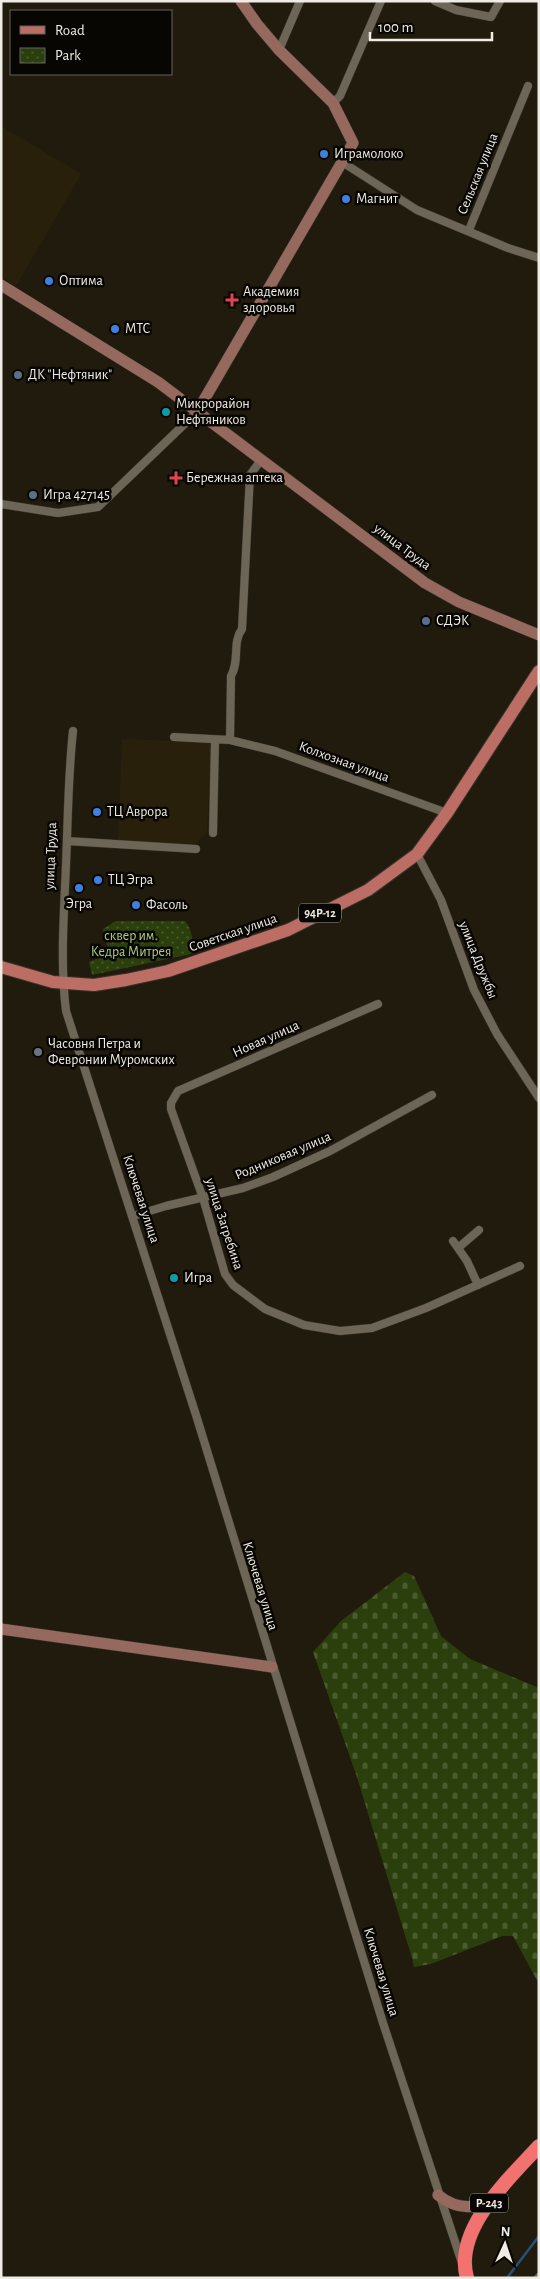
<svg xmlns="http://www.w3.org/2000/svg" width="540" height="2279" font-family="'Alegreya Sans',sans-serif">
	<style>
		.built { fill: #29200c }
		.cemetery { fill: url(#cemetery-stones) }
		.park { fill: url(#park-dots) }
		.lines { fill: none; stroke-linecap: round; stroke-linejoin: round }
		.stream { stroke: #274f78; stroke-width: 2.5 }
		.street-casing { stroke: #38342d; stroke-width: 9 }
		.secondary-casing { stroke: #38342d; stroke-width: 12 }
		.primary-casing { stroke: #38342d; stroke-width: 14 }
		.highway-casing { stroke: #38342d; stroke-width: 15 }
		.street { stroke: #6d6556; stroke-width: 8 }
		.secondary { stroke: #95695d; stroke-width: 11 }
		.primary { stroke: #bc6d64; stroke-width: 12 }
		.highway { stroke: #f1726e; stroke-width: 14 }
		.shop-dot { fill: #3f7fe0; stroke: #080603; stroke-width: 2 }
		.health-dot { fill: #e0444e; stroke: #080603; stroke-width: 2 }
		.service-dot { fill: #5c6f8a; stroke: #080603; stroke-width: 2 }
		.culture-dot { fill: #0f9aa8; stroke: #080603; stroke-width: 2 }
		.worship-dot { fill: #6b7280; stroke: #080603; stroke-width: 2 }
		.labels { text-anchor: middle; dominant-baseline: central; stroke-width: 5; stroke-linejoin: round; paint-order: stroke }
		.shield { fill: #080603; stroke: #aaa7a0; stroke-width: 1 }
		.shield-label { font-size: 12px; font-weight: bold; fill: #f0ece3 }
		.poi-label { font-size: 14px; fill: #f0ece3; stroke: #080603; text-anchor: start }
		.street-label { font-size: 14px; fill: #f0ece3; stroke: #080603 }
		.park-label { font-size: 14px; fill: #a9ce7f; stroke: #080603 }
	</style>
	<defs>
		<pattern id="cemetery-stones" width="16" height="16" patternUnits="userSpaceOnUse" patternTransform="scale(1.25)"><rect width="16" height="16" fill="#2b3f0c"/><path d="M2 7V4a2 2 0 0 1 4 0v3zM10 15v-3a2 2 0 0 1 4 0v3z" fill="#4a5b2f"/></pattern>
		<pattern id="park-dots" width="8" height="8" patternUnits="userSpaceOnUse" patternTransform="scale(1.25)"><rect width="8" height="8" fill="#2b3f0c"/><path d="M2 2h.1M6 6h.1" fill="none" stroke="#4a5b2f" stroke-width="1.8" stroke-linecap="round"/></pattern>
	</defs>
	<rect width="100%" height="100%" fill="#211b0e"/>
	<path class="built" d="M1,126l80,48 -65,112 -15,-9z
		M122,739l83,3 6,3 -4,88 -12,11 -77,-3z"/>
	<path class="cemetery" d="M405,1572l9,4 27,60 29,23 69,29v296l-26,-48h-11l-71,28 -17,3 -2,-9 -55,-181 -44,-125 28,-31z"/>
	<path class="park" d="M116,921h69c7,8 10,24 6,33l-99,21 -3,-13 20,-8 -6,-25z"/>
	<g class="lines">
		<path class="stream" d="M507,2278l32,-42"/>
		<defs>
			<path id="street" d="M435,1l21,9 35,7 9,-16
				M279,50l21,-49
				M333,103l7,-7 41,-95
				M342,162l75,48 91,38 31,10
				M469,230l59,-144
				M1,504l57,9 40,-6 99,-95
				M73,731c-5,45 -5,89 -7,134 -2,49 -6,98 0,146l130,404 187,608 79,240
				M174,737l56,3 45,11 172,62
				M230,740l1,-64c9,-15 1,-34 11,-47l8,-154 11,-15
				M213,833l2,-93
				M67,841l129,8
				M417,854l24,46 33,90 23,44 42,64
				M378,1004l-200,87 -7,12v6l32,89 22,76 8,11 32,24 39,16 36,6 32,-3 54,-20 94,-42
				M133,1216l33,-10 77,-18 30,-11 57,-26 102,-56
				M453,1241l14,20 11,24
				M458,1248l21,-18
				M538,2278l1,-1"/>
			<path id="secondary" d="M1,285l157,97 267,201 34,19 80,33
				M197,412l156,-269 -20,-40 -54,-53 -22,-26 -16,-23
				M1,1629l271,38
				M438,2195c16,13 34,15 52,6"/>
			<path id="primary" d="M1,967l52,15 41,3 32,-5 42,-9 120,-41 80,-40 49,-36 30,-41 92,-142"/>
			<path id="highway" d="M467,2278c-14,-49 43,-100 72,-132"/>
		</defs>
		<use href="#street" class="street-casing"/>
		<use href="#secondary" class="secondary-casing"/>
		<use href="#primary" class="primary-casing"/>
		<use href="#highway" class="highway-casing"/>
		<use href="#street" class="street"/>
		<use href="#secondary" class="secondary"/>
		<use href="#primary" class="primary"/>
		<use href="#highway" class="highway"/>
	</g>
	<g class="shop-dot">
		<circle cx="324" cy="154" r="5"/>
		<circle cx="346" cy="199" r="5"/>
		<circle cx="49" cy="281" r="5"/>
		<circle cx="115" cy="329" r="5"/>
		<circle cx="97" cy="812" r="5"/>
		<circle cx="98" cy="880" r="5"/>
		<circle cx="79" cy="888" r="5"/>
		<circle cx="136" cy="905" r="5"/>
	</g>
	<g class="health-dot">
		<path d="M229.5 292.5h5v5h5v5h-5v5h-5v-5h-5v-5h5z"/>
		<path d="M173.5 470.5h5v5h5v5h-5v5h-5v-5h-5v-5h5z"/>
	</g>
	<g class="service-dot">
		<circle cx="18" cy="375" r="5"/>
		<circle cx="33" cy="495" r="5"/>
		<circle cx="426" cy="621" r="5"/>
	</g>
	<g class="culture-dot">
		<circle cx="166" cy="412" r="5"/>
		<circle cx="174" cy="1278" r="5"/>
	</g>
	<circle class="worship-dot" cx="38" cy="1052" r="5"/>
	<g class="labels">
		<g class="shield">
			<rect x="299" y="903.5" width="42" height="19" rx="4"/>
			<rect x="470" y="2193.5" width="38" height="19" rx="4"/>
		</g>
		<g class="shield-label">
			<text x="320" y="913">94Р-12</text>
			<text x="489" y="2203">Р-243</text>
		</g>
		<g class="poi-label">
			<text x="334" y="154">Играмолоко</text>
			<text x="356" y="199">Магнит</text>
			<text x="59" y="281">Оптима</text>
			<text x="243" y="292">Академия<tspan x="243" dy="16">здоровья</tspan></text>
			<text x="125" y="329">МТС</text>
			<text x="28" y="375">ДК "Нефтяник"</text>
			<text x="176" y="404">Микрорайон<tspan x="176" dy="16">Нефтяников</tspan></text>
			<text x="186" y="478">Бережная аптека</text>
			<text x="43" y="495">Игра 427145</text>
			<text x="436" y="621">СДЭК</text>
			<text x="107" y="812">ТЦ Аврора</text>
			<text x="108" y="880">ТЦ Эгра</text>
			<text x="79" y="904" text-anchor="middle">Эгра</text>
			<text x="146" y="905">Фасоль</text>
			<text x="48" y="1044">Часовня Петра и<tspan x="48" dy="16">Февронии Муромских</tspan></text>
			<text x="184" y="1278">Игра</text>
		</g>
		<g class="street-label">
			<text transform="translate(478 174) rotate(-68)">Сельская улица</text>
			<text transform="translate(402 547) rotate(37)">улица Труда</text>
			<text transform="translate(344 762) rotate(20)">Колхозная улица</text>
			<text transform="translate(51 856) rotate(-88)">улица Труда</text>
			<text transform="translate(233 933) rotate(-19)">Советская улица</text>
			<text transform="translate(478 960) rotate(68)">улица Дружбы</text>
			<text transform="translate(266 1039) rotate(-24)">Новая улица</text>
			<text transform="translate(283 1156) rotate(-23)">Родниковая улица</text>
			<text transform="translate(141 1199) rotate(72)">Ключевая улица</text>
			<text transform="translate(224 1224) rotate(72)">улица Загребина</text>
			<text transform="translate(260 1586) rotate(73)">Ключевая улица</text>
			<text transform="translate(381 1972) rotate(73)">Ключевая улица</text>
		</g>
		<g class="park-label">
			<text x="131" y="936">сквер им.<tspan x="131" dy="16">Кедра Митрея</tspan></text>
		</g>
	</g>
	<rect width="540" height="2279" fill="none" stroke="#f0ece3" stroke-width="5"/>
	<rect x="10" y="10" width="162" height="65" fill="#080603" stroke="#65625d"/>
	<rect x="20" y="26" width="25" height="8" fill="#bc6d64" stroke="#65625d"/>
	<text x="55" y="35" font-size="15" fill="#f0ece3">Road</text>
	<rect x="20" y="48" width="25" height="15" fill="url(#park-dots)" stroke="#65625d"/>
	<text x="55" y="60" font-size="15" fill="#f0ece3">Park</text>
	<g transform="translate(505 2244) rotate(3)" stroke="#080603" stroke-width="4" paint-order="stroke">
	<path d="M0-4L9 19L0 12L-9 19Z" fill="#f0ece3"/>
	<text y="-8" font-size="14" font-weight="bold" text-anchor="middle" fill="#f0ece3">N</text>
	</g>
	<path d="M370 32v8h122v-8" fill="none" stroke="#f0ece3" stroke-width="2.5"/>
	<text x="378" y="32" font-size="15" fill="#f0ece3" stroke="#080603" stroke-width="4" paint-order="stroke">100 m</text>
</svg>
